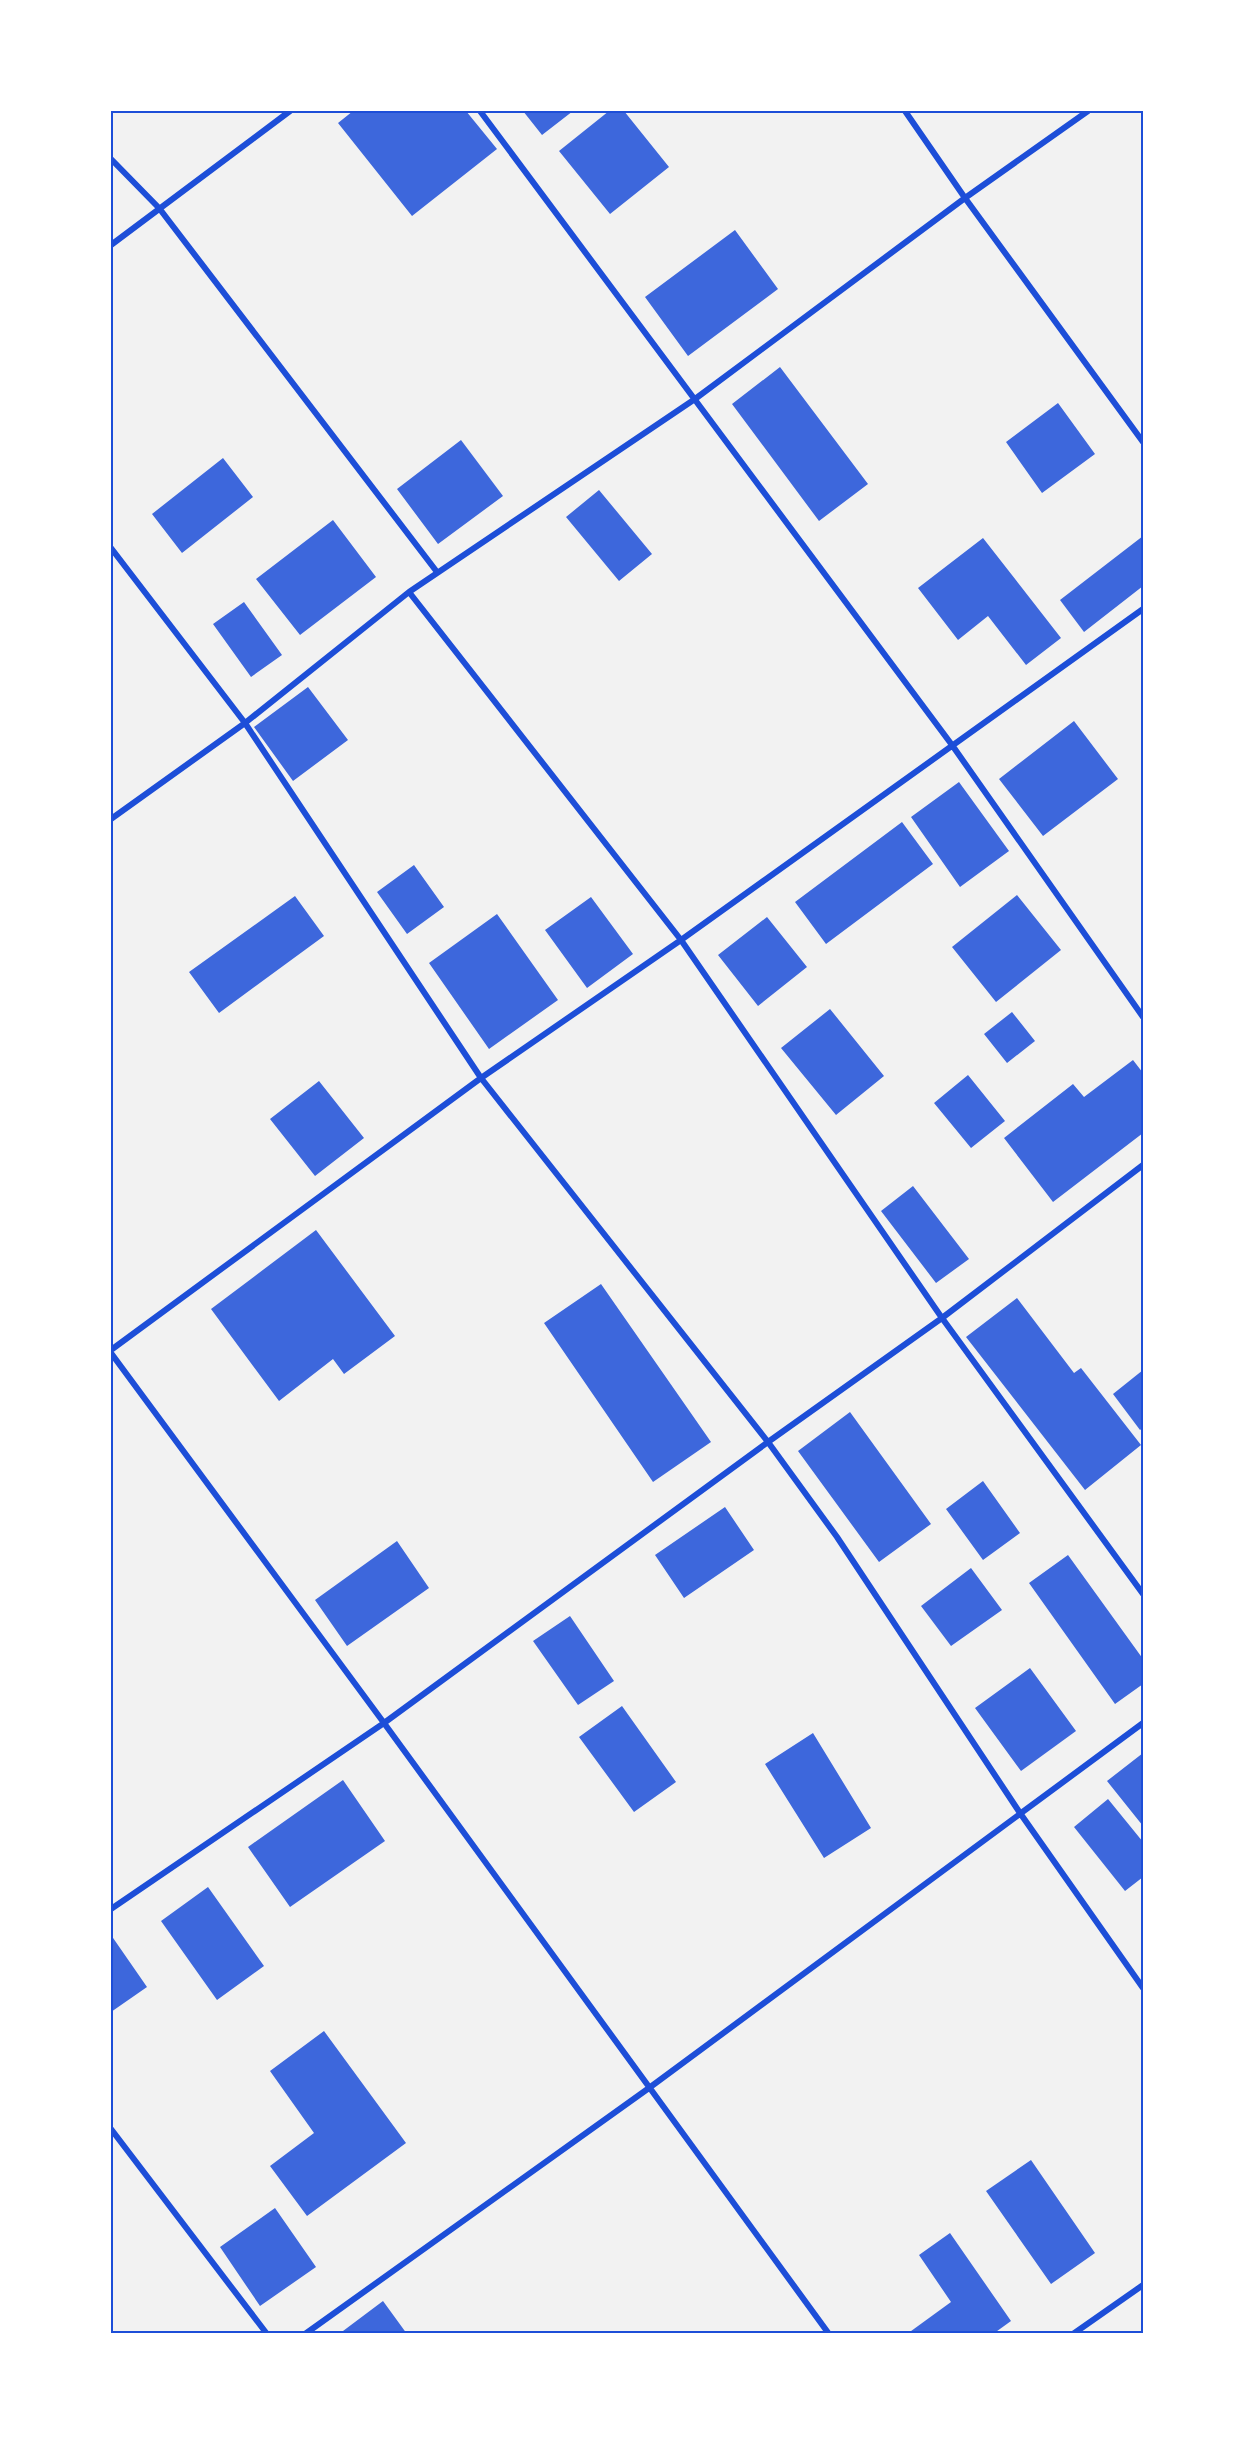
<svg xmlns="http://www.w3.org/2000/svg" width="1254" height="2445" font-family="Lora,serif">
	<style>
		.building { fill: #3d67dc }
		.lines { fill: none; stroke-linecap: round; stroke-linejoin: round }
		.minor { stroke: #1d4ed8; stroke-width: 6 }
		.neatline { fill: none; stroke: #1d4ed8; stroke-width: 2 }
	</style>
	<rect width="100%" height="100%" fill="#f2f2f2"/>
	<path class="building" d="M353,111h113l31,38 -85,67 -74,-93z
		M523,111h50l-31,24z
		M609,111h15l45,56 -59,47 -51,-63z
		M735,230l43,59 -90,67 -43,-59z
		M780,367l88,117 -49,37 -87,-117z
		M1058,403l37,51 -53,39 -36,-51z
		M461,440l42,56 -65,48 -41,-55z
		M223,458l30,39 -71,56 -30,-39z
		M599,490l53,64 -33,27 -53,-64z
		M333,520l43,57 -76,58 -44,-56z
		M1143,536v50l-59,46 -24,-32z
		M983,538l78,100 -35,27 -38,-49 -30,24 -40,-52z
		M244,602l38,53 -31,22 -38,-53z
		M308,687l40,53 -55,41 -39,-54z
		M1074,721l44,58 -75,57 -44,-57z
		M959,782l50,69 -49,36 -49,-70z
		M902,822l31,42 -107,80 -31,-42z
		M414,865l30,42 -37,27 -30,-42z
		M1017,895l44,55 -65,52 -44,-55z
		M295,896l29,40 -105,77 -30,-41z
		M591,897l42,57 -46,34 -42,-58z
		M497,914l61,86 -69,49 -60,-86z
		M767,917l40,50 -49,39 -40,-51z
		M830,1009l54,67 -48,39 -55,-67z
		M1012,1012l23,29 -28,22 -23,-29z
		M1133,1060l10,13v60l-90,69 -49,-64 69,-54 11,13z
		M968,1075l37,46 -34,27 -37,-45z
		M319,1081l45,57 -49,38 -45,-57z
		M913,1186l56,73 -33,24 -55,-72z
		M316,1230l79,106 -51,38 -11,-15 -54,42 -68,-92z
		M601,1284l110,158 -58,40 -109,-159z
		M1017,1298l57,75 7,-5 60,77 -56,45 -119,-153z
		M1143,1370v58l-3,2 -27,-36z
		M850,1412l81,112 -52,38 -81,-111z
		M983,1481l37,52 -37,27 -37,-51z
		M725,1507l29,43 -70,48 -29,-43z
		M397,1541l32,47 -82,58 -32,-46z
		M1068,1555l75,104v25l-28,20 -86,-121z
		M971,1568l31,42 -51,36 -30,-40z
		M570,1616l44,65 -36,24 -45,-64z
		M1030,1668l46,63 -55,40 -46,-63z
		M622,1706l54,76 -42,30 -55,-75z
		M813,1733l58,95 -47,30 -59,-94z
		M1143,1753v73l-36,-45z
		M343,1780l42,61 -95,66 -42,-60z
		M1108,1799l35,43v35l-18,14 -51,-64z
		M208,1887l56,79 -47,34 -56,-79z
		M111,1935l36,52 -36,25z
		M324,2031l82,112 -99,73 -37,-50 44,-33 -44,-62z
		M1031,2160l64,93 -44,31 -65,-93z
		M275,2208l41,59 -56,39 -40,-59z
		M950,2233l61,88 -18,13h-86l44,-32 -32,-47z
		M383,2301l24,33h-68z"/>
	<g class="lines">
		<path class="minor" d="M480,111l472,634 191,272
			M905,111l60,87 178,244
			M111,159l48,49 278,364
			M111,245l179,-134
			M111,548l134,175 236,355 287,364 69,95 183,276 123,175
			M409,592l272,348 261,378 201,276
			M111,819l134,-96 164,-131 286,-193 270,-201 123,-87
			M111,1350l370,-272 200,-138 462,-331
			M111,1353l273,370 445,611
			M111,1909l273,-186 384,-281 174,-124 201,-153
			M111,2129l156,205
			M305,2334l344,-246 494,-365
			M1073,2334l70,-49"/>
	</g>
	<rect width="1254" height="2445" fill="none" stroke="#ffffff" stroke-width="225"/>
	<rect x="112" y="112" width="1030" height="2220" class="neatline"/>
</svg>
